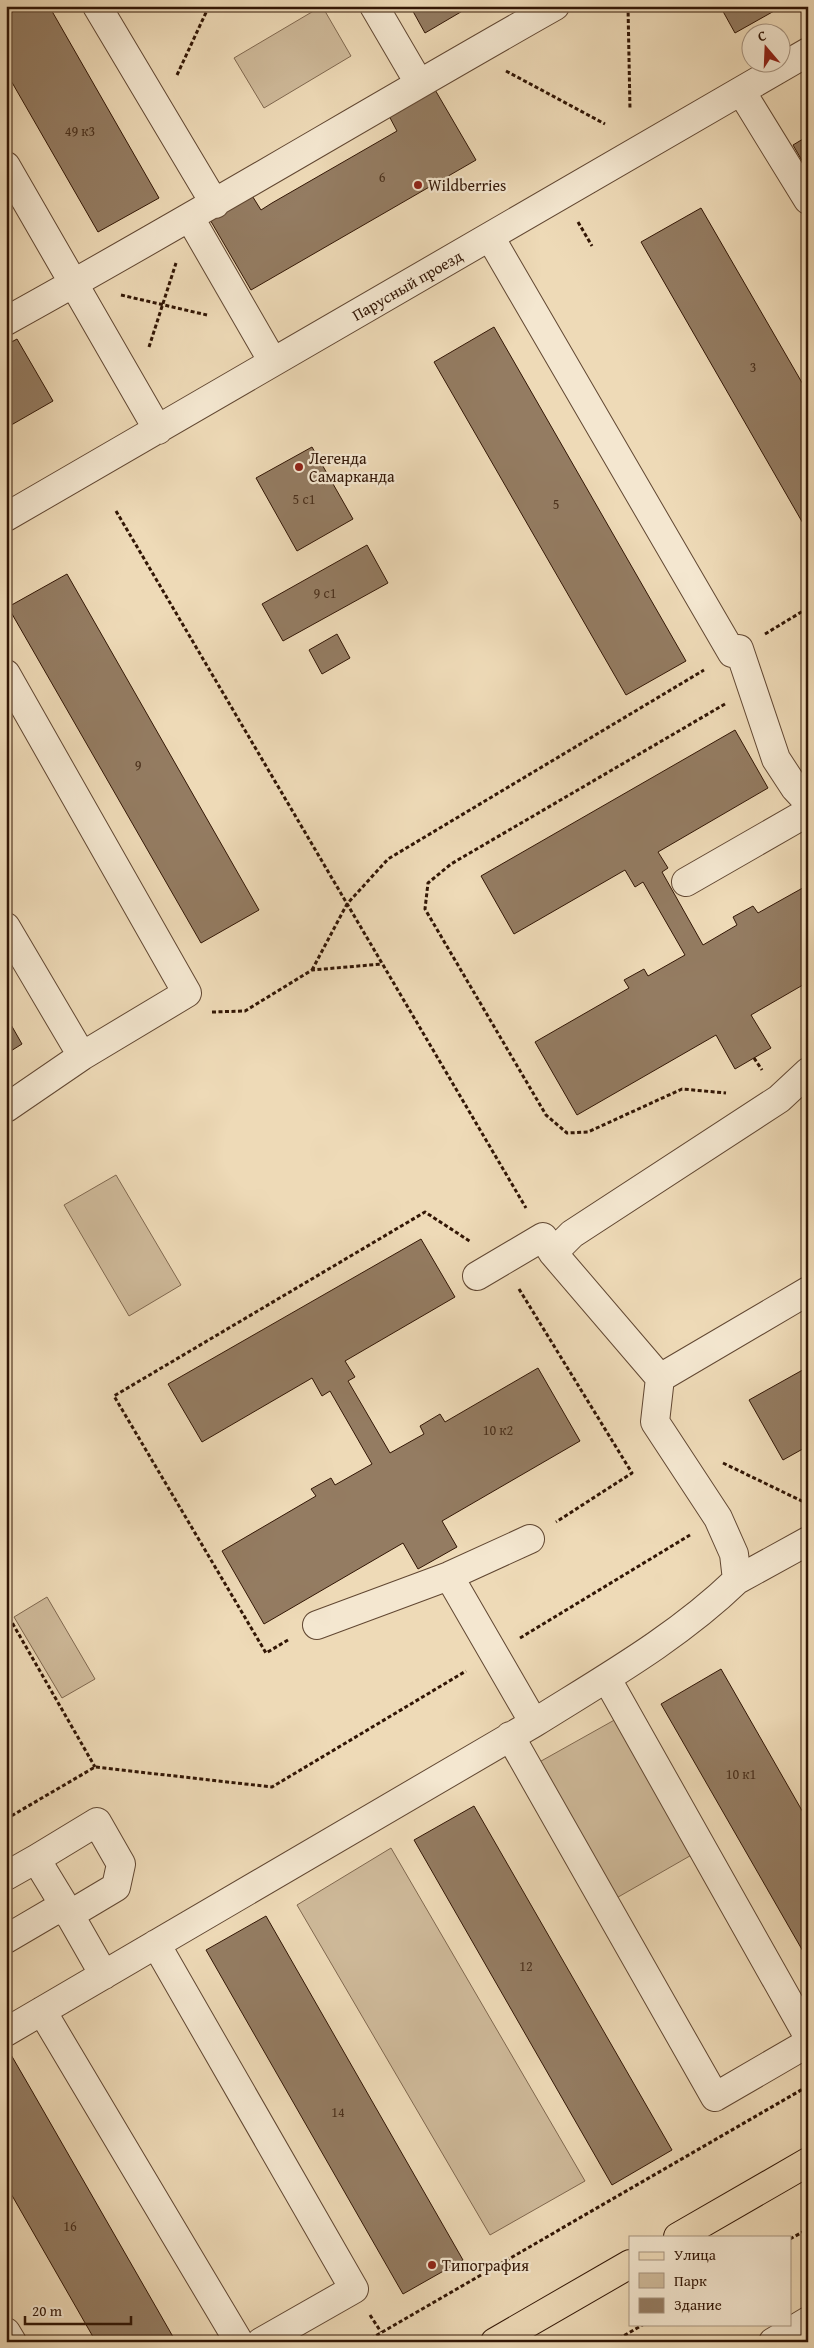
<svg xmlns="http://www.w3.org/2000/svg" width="814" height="2348" font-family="'Gentium Book Plus',serif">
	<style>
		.green { fill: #ceb999; stroke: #80684f }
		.building { fill: #947c62; stroke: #321605 }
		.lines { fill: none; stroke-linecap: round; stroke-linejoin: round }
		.minor-casing { stroke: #614732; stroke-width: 30 }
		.major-casing { stroke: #321605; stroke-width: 30 }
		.path { stroke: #321605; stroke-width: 3; stroke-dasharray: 4 2.5; stroke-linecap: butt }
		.minor { stroke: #f4e7d0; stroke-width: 28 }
		.major { stroke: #eedab7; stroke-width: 28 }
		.poi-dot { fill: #8f2418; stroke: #f4e7d0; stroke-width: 2 }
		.labels { text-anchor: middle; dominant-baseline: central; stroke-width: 4.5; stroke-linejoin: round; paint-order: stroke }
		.number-label { font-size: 14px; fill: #4a301c }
		.poi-label { font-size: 16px; fill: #321605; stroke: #f4e7d0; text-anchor: start }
		.street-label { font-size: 16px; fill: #321605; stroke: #f4e7d0 }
	</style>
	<rect width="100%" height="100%" fill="#eedab7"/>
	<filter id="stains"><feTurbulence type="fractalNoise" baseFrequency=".004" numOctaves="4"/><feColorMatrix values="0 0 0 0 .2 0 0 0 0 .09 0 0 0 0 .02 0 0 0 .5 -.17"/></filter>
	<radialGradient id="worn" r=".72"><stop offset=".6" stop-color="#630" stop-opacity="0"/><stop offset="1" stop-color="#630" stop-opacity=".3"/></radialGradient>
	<path class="green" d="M322,6l29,50 -87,52 -30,-50z
		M116,1175l65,110 -52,31 -65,-111z
		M47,1597l48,82 -33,19 -48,-81z
		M618,1718l77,135 -82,47 -79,-135z
		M391,1848l194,333 -95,54 -193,-330z"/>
	<path class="building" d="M6,6h43l110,192 -61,34 -92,-160z
		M410,6h61l-46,27z
		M720,6h63l-48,27z
		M434,88l42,72 -225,130 -42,-72 42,-24 10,16 11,-7 125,-72 -9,-17z
		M808,136v35l-15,-26z
		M701,208l107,185v139l-167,-290z
		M494,327l192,334 -60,34 -192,-333z
		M17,339l36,62 -47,27v-83z
		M312,447l41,72 -56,32 -41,-73z
		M367,545l21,38 -105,58 -21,-37z
		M67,574l192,336 -58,33 -193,-336z
		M337,634l13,24 -28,16 -13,-24z
		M735,730l33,58 -110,64 10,16 -6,4 41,73 34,-20 -4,-8 20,-11 5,7 50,-28v97l-57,33 20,33 -36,21 -19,-34 -139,80 -42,-73 94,-54 -5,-8 20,-11 4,7 37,-21 -42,-73 -8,5 -10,-17 -111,64 -33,-58z
		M808,766v14l-6,-10z
		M6,1016l16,28 -16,10z
		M421,1239l34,58 -110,64 10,16 -7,4 42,72 34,-19 -4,-8 20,-12 5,8 93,-54 42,73 -138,80 15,26 -39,22 -15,-26 -139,81 -42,-73 94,-55 -5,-7 20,-11 4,7 37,-21 -42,-73 -8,5 -10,-18 -110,64 -34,-58z
		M808,1367v79l-25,14 -34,-60z
		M721,1669l87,152v139l-147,-256z
		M474,1806l198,344 -60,35 -198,-345z
		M266,1916l197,344 -60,34 -197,-344z
		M10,2053l22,38 144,251h-80l-90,-157v-130z"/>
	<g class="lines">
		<defs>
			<path id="minor" d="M97,6l118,198
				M374,6l45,77
				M741,91l67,109
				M6,166l152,264
				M190,218l83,144
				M490,237l242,416
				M6,321c185,-102 365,-211 549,-315
				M6,517l802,-465
				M739,649l37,110 19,29 13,14
				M6,674l181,319 -105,63 -76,52
				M686,882l122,-70
				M6,927l76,129
				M553,1253l19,-19 207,-135 29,-27
				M477,1276l66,-39 10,16 107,125
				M449,1576l85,147
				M737,1580l71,-39
				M317,1625l132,-49 81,-37
				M607,1679l201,357
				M510,1736l205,361 93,-54
				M36,1859l61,-37 24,42 -5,23 -47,28
				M6,1876l30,-17 28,46
				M6,1939l58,-34 40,70
				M156,1944l198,345 -93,53
				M42,2011l197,331
				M6,2032l528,-309c70,-44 143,-85 203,-143l-3,-26 -16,-36 -63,-96 5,-44 148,-87
				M6,2332l6,10
				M773,2342l35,-21"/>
			<path id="major" d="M678,2237l130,-75
				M495,2342l135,-78"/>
		</defs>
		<use href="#minor" class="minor-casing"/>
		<use href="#major" class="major-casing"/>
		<path class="path" d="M628,6l2,104
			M506,71l99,53
			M177,75l32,-69
			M578,222l14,24
			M121,295l86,20
			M149,347l27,-84
			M116,511l410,697
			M765,634l43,-26
			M725,704l-274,160 -23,19 -3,26 121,206 21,18 21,-1 94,-43 44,4
			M312,970l35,-66 41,-45 316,-189
			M212,1012l33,-1 67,-41 70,-6
			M754,1058l8,12
			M519,1289l113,184 -76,49
			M723,1463l85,41
			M6,1612l89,155
			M520,1638l170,-103
			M288,1640l-22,13 -152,-257 311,-184 46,30
			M6,1819l89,-52 177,20 194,-116
			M790,2239l18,-10
			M370,2315l11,17
			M365,2342l443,-256
			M613,2342l31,-18"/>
		<use href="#minor" class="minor"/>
		<use href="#major" class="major"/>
	</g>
	<g class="poi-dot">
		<circle cx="418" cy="185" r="5"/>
		<circle cx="299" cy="467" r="5"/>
		<circle cx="432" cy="2265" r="5"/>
	</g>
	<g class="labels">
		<g class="number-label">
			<text x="80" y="131">49 к3</text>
			<text x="382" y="177">6</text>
			<text x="753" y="367">3</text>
			<text x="304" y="499">5 с1</text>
			<text x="556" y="504">5</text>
			<text x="325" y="593">9 с1</text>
			<text x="138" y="765">9</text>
			<text x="498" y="1430">10 к2</text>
			<text x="741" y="1774">10 к1</text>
			<text x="526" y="1966">12</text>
			<text x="338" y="2112">14</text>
			<text x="70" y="2226">16</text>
		</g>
		<g class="poi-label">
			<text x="428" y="185">Wildberries</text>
			<text x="309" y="458">Легенда<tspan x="309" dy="18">Самарканда</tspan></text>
			<text x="442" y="2265">Типография</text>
		</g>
		<g class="street-label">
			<text transform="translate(407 285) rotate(-30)">Парусный проезд</text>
		</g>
	</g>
	<rect width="814" height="2348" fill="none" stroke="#eedab7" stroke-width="25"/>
	<rect x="8" y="8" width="799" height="2333" fill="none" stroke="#321605" stroke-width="2.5"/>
	<rect x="12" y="12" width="789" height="2323" fill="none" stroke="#321605"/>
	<rect x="629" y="2236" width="162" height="90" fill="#f4e7d0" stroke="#a6937f"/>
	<rect x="639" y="2252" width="25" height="8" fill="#eedab7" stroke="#a6937f"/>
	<text x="674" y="2260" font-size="15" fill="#321605">Улица</text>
	<rect x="639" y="2273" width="25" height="15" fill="#ceb999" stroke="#a6937f"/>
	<text x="674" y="2286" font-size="15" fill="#321605">Парк</text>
	<rect x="639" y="2298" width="25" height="15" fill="#947c62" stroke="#a6937f"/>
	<text x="674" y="2310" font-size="15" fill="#321605">Здание</text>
	<g transform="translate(766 48) rotate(341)"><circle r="24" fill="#f4e7d0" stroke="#a6937f"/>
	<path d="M0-4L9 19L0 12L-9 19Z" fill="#8f2418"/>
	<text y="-8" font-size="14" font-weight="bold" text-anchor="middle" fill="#321605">С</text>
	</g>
	<path d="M25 2316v8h106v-8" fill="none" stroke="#321605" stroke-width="2.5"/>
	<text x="32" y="2316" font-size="15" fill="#321605" stroke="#f4e7d0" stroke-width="4" paint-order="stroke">20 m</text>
	<rect width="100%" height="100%" filter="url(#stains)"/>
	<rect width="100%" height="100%" fill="url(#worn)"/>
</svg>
